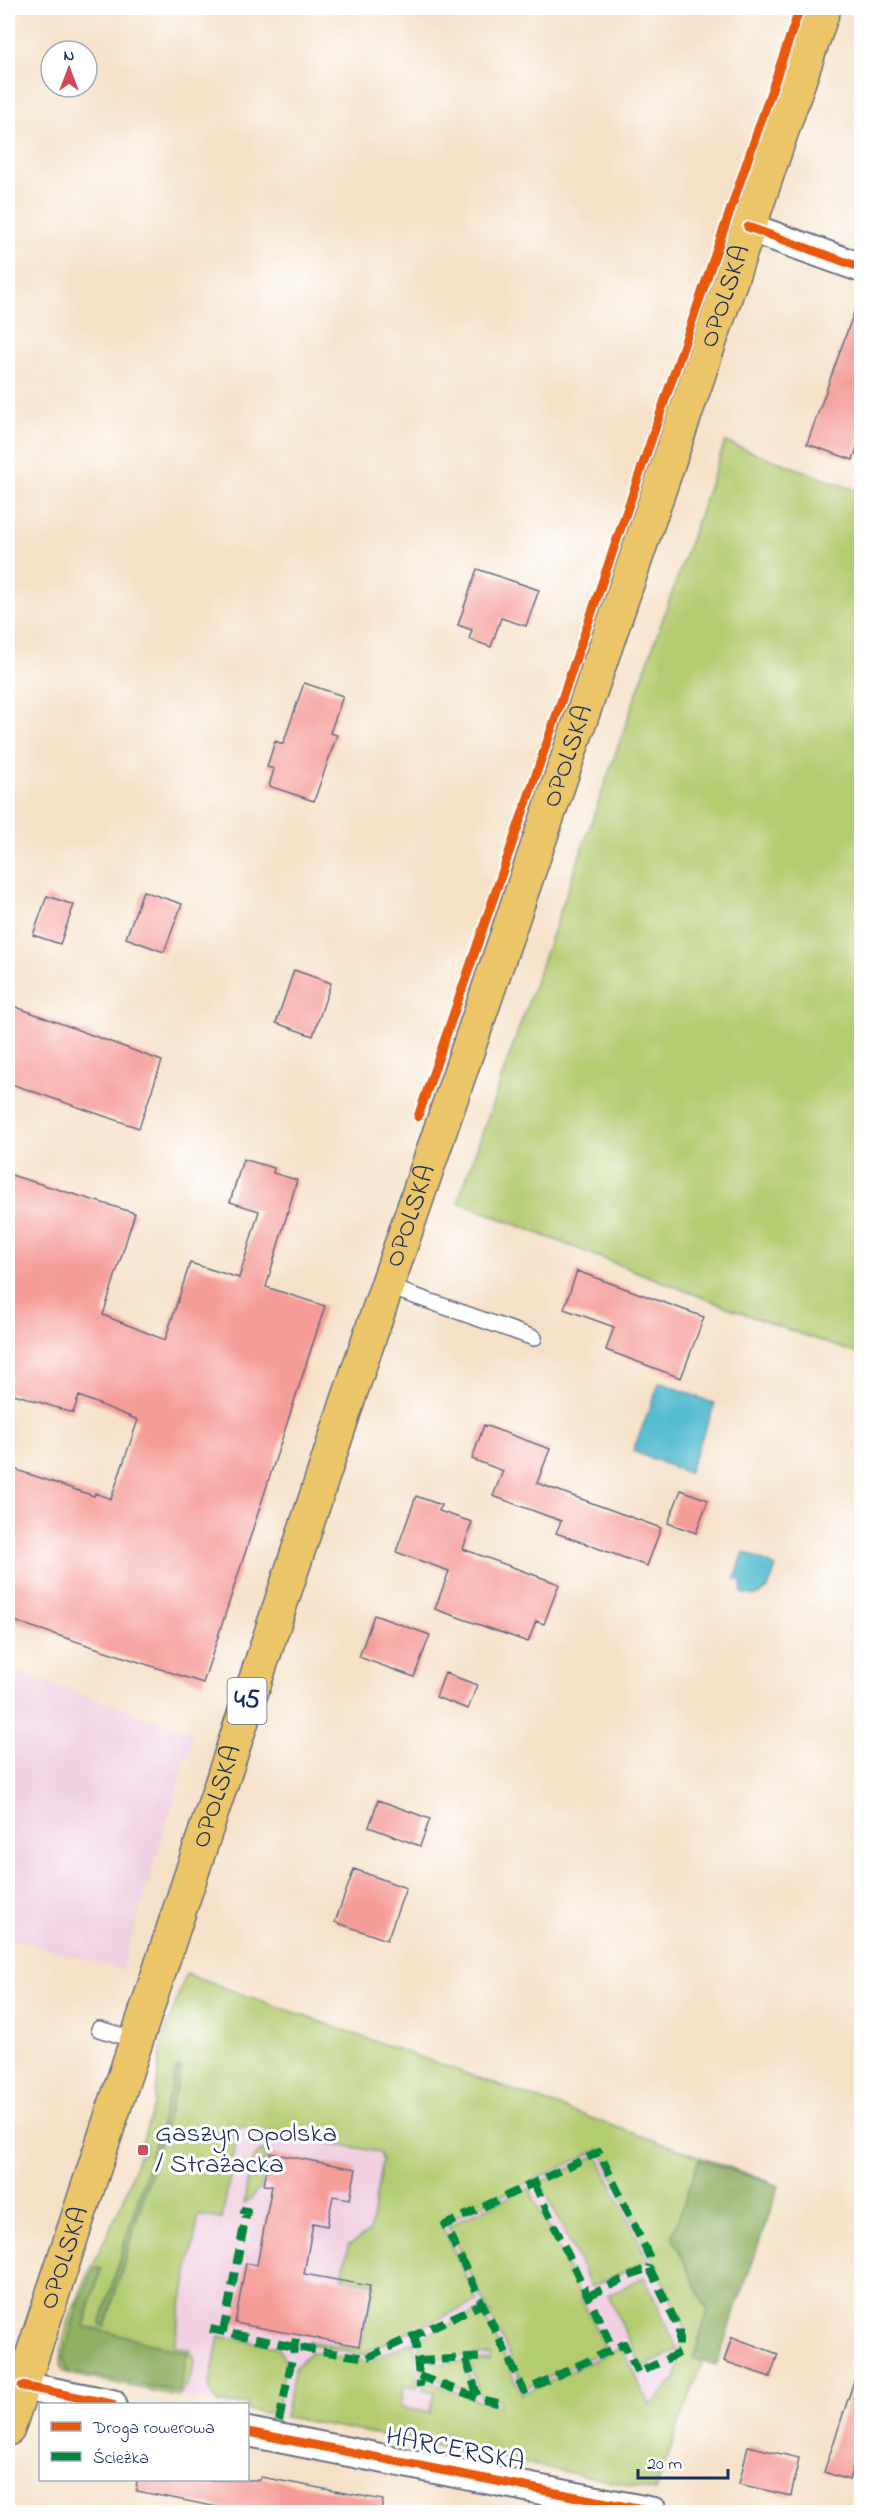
<svg xmlns="http://www.w3.org/2000/svg" width="869" height="2520" font-family="'Indie Flower',sans-serif">
	<style>
		.built { fill: #f1d0e2 }
		.green { fill: #b4cb6f; stroke: #687d66; stroke-width: 1.5 }
		.forest { fill: #8faf62; stroke: #556f60; stroke-width: 1.5 }
		.water { fill: #52bccf; stroke: #367696; stroke-width: 1.5 }
		.building { fill: #f59d99 }
		.lines { fill: none; stroke-linecap: round; stroke-linejoin: round }
		.service-casing { stroke: #676d83; stroke-width: 18 }
		.minor-casing { stroke: #676d83; stroke-width: 32 }
		.primary-casing { stroke: #676d83; stroke-width: 36 }
		.service { stroke: #fff; stroke-width: 15 }
		.minor { stroke: #fff; stroke-width: 28 }
		.primary { stroke: #ecc569; stroke-width: 33 }
		.quiet { stroke: #00873e; stroke-width: 8; stroke-dasharray: 15 8; stroke-linecap: butt }
		.cycleway-casing { stroke: #fff; stroke-width: 13 }
		.cycleway { stroke: #e8590c; stroke-width: 9 }
		.poi-dot { fill: #d1495b; stroke: #fff; stroke-width: 2 }
		.labels { text-anchor: middle; dominant-baseline: central; stroke-width: 6; stroke-linejoin: round; paint-order: stroke }
		.shield { fill: #fff; stroke: #5f6d8e; stroke-width: 1.5 }
		.shield-label { font-size: 26px; font-weight: bold; fill: #1b2f5e }
		.street-label { font-size: 27px; fill: #1b2f5e; stroke: #fff }
		.poi-label { font-size: 27px; fill: #1b2f5e; stroke: #fff; text-anchor: start }
	</style>
	<rect width="100%" height="100%" fill="#fff"/>
	<filter id="ink" filterUnits="userSpaceOnUse"><feTurbulence type="fractalNoise" baseFrequency=".0167" numOctaves="2"/><feDisplacementMap in="SourceGraphic" scale="12" xChannelSelector="R" yChannelSelector="G"/><feConvolveMatrix kernelMatrix="1 2 1 2 8 2 1 2 1" color-interpolation-filters="sRGB"/></filter>
	<filter id="wash" filterUnits="userSpaceOnUse"><feTurbulence type="fractalNoise" baseFrequency=".008" numOctaves="4" result="noise"/><feDisplacementMap in="SourceGraphic" scale="24" xChannelSelector="R" yChannelSelector="G"/><feGaussianBlur stdDeviation="1.35" result="paint"/><feColorMatrix in="noise" values="0 0 0 0 0 0 0 0 0 0 0 0 0 0 0 0 0 1.4 0 .05"/><feComposite in="paint" operator="in"/></filter>
	<g filter="url(#wash)">
		<rect width="100%" height="100%" fill="#f5e1c8"/>
		<path class="built" d="M8,1669l186,64 -72,237 -114,-32z
			M173,2041l595,140 -113,310 -159,-34 -248,-47v-6h-29l-147,-29 95,-292z"/>
		<path class="green" d="M725,442l136,50v863l-103,-36 -300,-117z
			M186,1974l582,207 -113,310 -159,-34 -211,-40 10,-49 15,-16 58,10 46,-21 4,47 -14,-2 -4,21 30,6 4,-21 -11,-3 -1,-10 63,24 15,2v-5l-20,-4 -11,-34 21,-2v-5l-69,4 -3,-20 64,-29 40,84 100,-47 28,59 25,-26 10,-52 -85,-179 -159,75 37,77 -111,50v4l-58,-11v-3l52,8 13,-65 -32,-6 6,-32 22,-15 12,-70 -3,-9 -140,-26 -17,93 -23,-4 -25,131 15,4 6,9c-3,15 -6,26 -17,37l-110,-22 -5,-3c-14,-32 45,-134 59,-168 6,-15 11,-32 16,-48l5,1 3,-12 -4,-2 13,-40 7,-61z
			M267,2150l-7,39 -16,15c3,-16 4,-54 23,-54z
			M597,2155l51,105 -57,27 -50,-105z
			M529,2188l77,162 -81,38 -77,-162z
			M644,2277l34,73 -36,18 -34,-73z
			M219,2336l59,11 8,16 -10,52 -28,-5v-6h-29c-6,-6 -10,-11 -9,-20z
			M465,2362l10,32 -54,-21v-9z"/>
		<path class="forest" d="M177,2068h5l-77,259 -5,-2z
			M699,2159l80,27 -63,179 -23,-7 15,-47 -36,-74z
			M95,2267l6,2 -17,57 104,27 -9,39 -112,-21 -4,-14 16,-55z"/>
		<path class="water" d="M660,1382l55,22 -27,69 -55,-22z
			M744,1552l32,15 -8,22 -12,7 -14,-3 -1,-12 -6,-2z"/>
		<g id="blocks">
			<path class="building" d="M858,301l3,1v132l-8,26 -46,-16z
				M477,569l62,21 -13,36 -25,-8 -10,29 -22,-8 3,-9 -14,-5z
				M304,683l39,13 -13,37 7,2 -23,66 -45,-15 5,-17 -7,-2 8,-26 8,3z
				M143,891l39,13 -18,48 -38,-14z
				M47,896l27,9 -14,39 -27,-9z
				M294,970l37,13 -18,53 -37,-13z
				M8,1004l154,57 -23,67 -131,-45z
				M243,1159l31,9 -1,5 24,7 -31,107 59,19 -122,377 -195,-64v-152l86,29 1,-3 16,6 27,-79 -59,-24 -6,17 -65,-21v-218l127,39 -32,102 62,25 25,-77 49,15 20,-67 -29,-9z
				M577,1271l127,46 -23,61 -75,-28 8,-23 -50,-18z
				M484,1425l66,24 -13,34 124,45 -14,38 -91,-33 5,-12 -68,-25 10,-25 -31,-12z
				M681,1490l27,10 -12,33 -28,-10z
				M416,1496l25,9 -2,6 33,11 -9,27 96,35 -15,40 -8,-3 -8,21 -93,-33 14,-38 -53,-19z
				M374,1615l56,20 -16,42 -55,-20z
				M445,1673l32,12 -9,24 -32,-12z
				M378,1800l52,19 -10,27 -51,-19z
				M354,1869l52,19 -19,52 -52,-18z
				M270,2153l86,16 -6,30 -17,-3 -6,30 -14,-3 -9,51 66,12 -11,60 -124,-23 11,-60 11,2 15,-79 -8,-1z
				M732,2337l46,17 -8,23 -46,-16z
				M857,2372l4,1v67l-12,40 -25,-8z
				M748,2446l51,12 -8,38 -52,-12z
				M261,2477l122,23 -2,12h-138l-107,-21 1,-11h123z"/>
		</g>
	</g>
	<g filter="url(#ink)">
		<use href="#blocks" fill-opacity="0" stroke="#676d83" stroke-width="1.5"/>
		<g class="lines">
			<defs>
				<path id="service" d="M386,1286l148,52
					M99,2029l37,11"/>
				<path id="minor" d="M748,227l114,41
					M22,2386l90,18
					M248,2432l405,80"/>
				<g id="primary">
					<path id="s1" d="M8,2429l341,-1032 475,-1389"/>
				</g>
			</defs>
			<use href="#service" class="service-casing"/>
			<use href="#minor" class="minor-casing"/>
			<use href="#primary" class="primary-casing"/>
			<use href="#service" class="service"/>
			<use href="#minor" class="minor"/>
			<use href="#primary" class="primary"/>
			<path class="quiet" d="M534,2183l79,166
				M588,2296l61,-29 30,62v24l-41,20 -14,-29 -100,47 -79,-166 154,-73 52,108 -2,7
				M210,2329l84,18 72,11 116,-54
				M223,2332l24,-121 -14,-3
				M415,2335l5,52
				M466,2359l12,39
				M418,2361l69,-4
				M419,2376l65,24 14,3
				M279,2421l18,-87"/>
			<defs>
				<path id="cycleway" d="M748,227l114,41
					M418,1117l382,-1109
					M22,2386l90,18
					M248,2432l405,80"/>
			</defs>
			<use href="#cycleway" class="cycleway-casing"/>
			<use href="#cycleway" class="cycleway"/>
		</g>
	</g>
	<rect class="poi-dot" x="137" y="2144" width="12" height="12" rx="3"/>
	<g class="labels">
		<rect class="shield" x="227.5" y="1678" width="39" height="46" rx="4.5"/>
		<g class="shield-label">
			<text x="247" y="1701">45</text>
		</g>
		<g class="street-label">
			<text stroke="none"><textPath href="#s1" startOffset="2250">OPOLSKA</textPath></text>
			<text stroke="none"><textPath href="#s1" startOffset="1764">OPOLSKA</textPath></text>
			<text stroke="none"><textPath href="#s1" startOffset="1278">OPOLSKA</textPath></text>
			<text stroke="none"><textPath href="#s1" startOffset="666">OPOLSKA</textPath></text>
			<text stroke="none"><textPath href="#s1" startOffset="180">OPOLSKA</textPath></text>
			<text transform="translate(455 2450) rotate(11)">HARCERSKA</text>
		</g>
		<g class="poi-label">
			<text x="155" y="2134">Gaszyn Opolska<tspan x="155" dy="31">/ Strażacka</tspan></text>
		</g>
	</g>
	<rect width="869" height="2520" fill="none" stroke="#fff" stroke-width="30"/>
	<rect x="39" y="2403" width="210" height="78" fill="#ffffff" stroke="#a4acbf" stroke-width="1.5"/>
	<rect x="51" y="2422" width="30" height="9" fill="#e8590c" stroke="#a4acbf" stroke-width="1.5"/>
	<text x="93" y="2433" font-size="18" fill="#1b2f5e">Droga rowerowa</text>
	<rect x="51" y="2452" width="30" height="9" fill="#00873e" stroke="#a4acbf" stroke-width="1.5"/>
	<text x="93" y="2463" font-size="18" fill="#1b2f5e">Ścieżka</text>
	<g transform="translate(69 69)"><circle r="28" fill="#ffffff" stroke="#a4acbf" stroke-width="1.5"/>
	<path d="M0-4.5L10 22L0 15L-10 22Z" fill="#d1495b"/>
	<text y="-9" font-size="16" font-weight="bold" text-anchor="middle" fill="#1b2f5e">N</text>
	</g>
	<path d="M638 2469v9h90v-9" fill="none" stroke="#1b2f5e" stroke-width="3"/>
	<text x="647" y="2469" font-size="18" fill="#1b2f5e" stroke="#ffffff" stroke-width="4.5" paint-order="stroke">20 m</text>
</svg>
